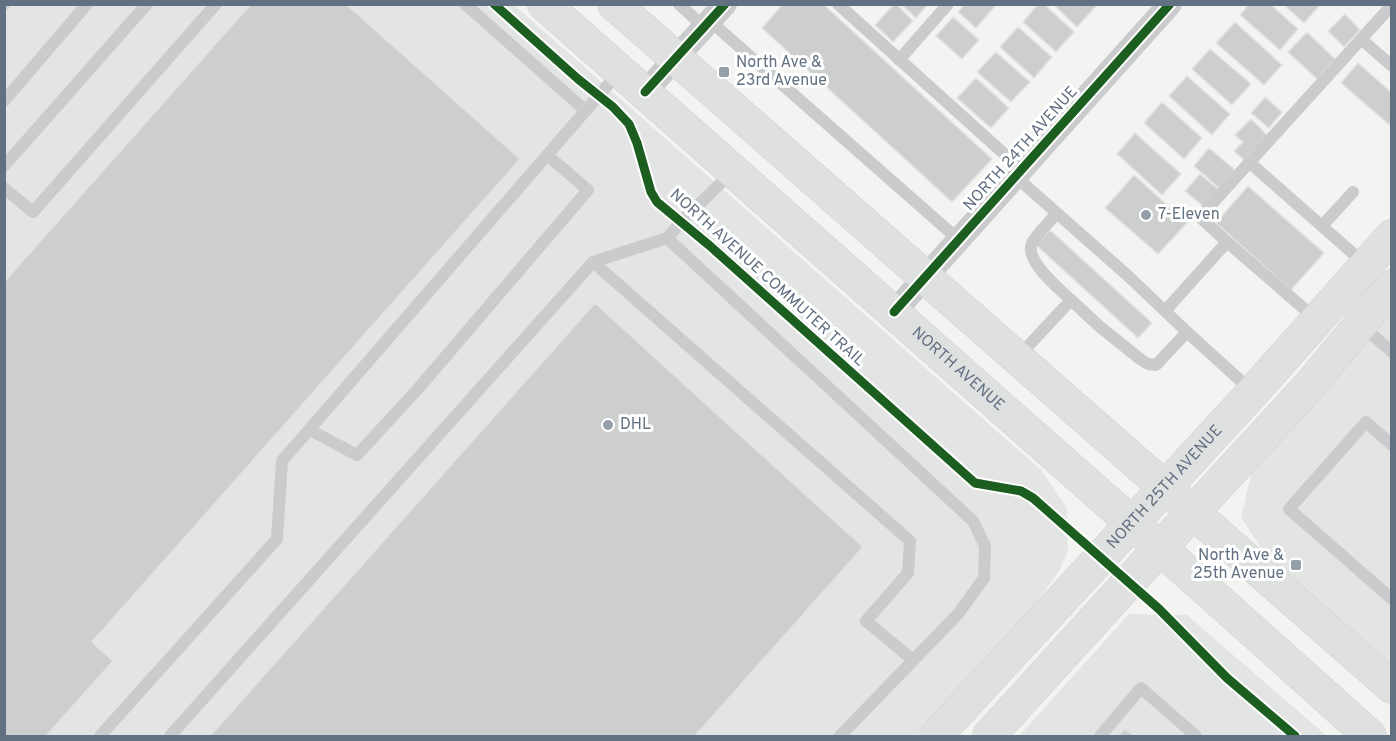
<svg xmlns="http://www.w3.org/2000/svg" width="1396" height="741" font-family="Overpass,sans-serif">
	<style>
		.built { fill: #e3e5e4 }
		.building { fill: #cdcfce; stroke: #e2e3e1; stroke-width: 1.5 }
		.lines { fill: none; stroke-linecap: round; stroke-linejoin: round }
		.secondary-casing { stroke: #cfd1d1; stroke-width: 34 }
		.primary-casing { stroke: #d0d1d0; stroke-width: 34 }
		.lane { stroke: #cacbcc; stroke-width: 12 }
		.street { stroke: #cacbcc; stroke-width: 24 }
		.secondary { stroke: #dfe0e0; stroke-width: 33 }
		.primary { stroke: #dfe0e0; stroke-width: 33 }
		.cycleway-casing { stroke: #fff; stroke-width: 13 }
		.cycleway { stroke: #1b5e20; stroke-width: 9 }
		.poi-dot { fill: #959fa9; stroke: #fff; stroke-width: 2 }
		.labels { text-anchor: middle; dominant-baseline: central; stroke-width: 6; stroke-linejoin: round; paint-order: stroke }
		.poi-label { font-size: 16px; fill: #627182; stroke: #fff; text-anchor: start }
		.street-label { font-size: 16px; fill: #627182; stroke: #fff }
	</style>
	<rect width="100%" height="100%" fill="#f3f4f1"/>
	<path class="built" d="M4,5h510l527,465 26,38 1,43 -9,20 -25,35 -118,130h-911z
		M1391,303v365l-123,-109 -27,-42 12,-50z
		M1129,614l58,1 140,121h-308z"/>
	<path class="building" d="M4,4h9l-9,10z
		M251,4h95l174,155 -428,483 21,19 -67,75h-42v-454z
		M783,4h40l169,155 -40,43 -190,-174z
		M894,4h2l17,17 -20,21 -18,-17z
		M901,4h27l-12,14z
		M965,4h32l-21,24 -18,-16z
		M1038,4h6l30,28 -18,20 -33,-30z
		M1053,4h43l1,1 -20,22z
		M1249,4h21l28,25 -18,21 -40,-35z
		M1283,4h38l-17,19z
		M1345,14l15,16 -16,17 -16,-16z
		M953,17l26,23 -17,19 -26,-23z
		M1235,22l47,43 -18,20 -48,-42z
		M1018,27l34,30 -18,21 -34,-31z
		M1307,32l28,27 -18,20 -29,-27z
		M1210,49l41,35 -19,21 -40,-36z
		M996,52l34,30 -19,20 -34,-30z
		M1358,63l34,30v34l-51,-44z
		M1187,76l43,38 -18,21 -43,-39z
		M976,78l33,30 -18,20 -34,-30z
		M1265,97l17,15 -13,16 -18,-15z
		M1162,102l40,36 -18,21 -40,-36z
		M1251,119l16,16 -23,25 -10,-9 9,-9 -8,-7z
		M1135,133l46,41 -19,21 -45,-41z
		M1209,148l26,22 -16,18 -25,-22z
		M1200,174l19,16 -15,17 -19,-16z
		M1134,175l53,48 -29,31 -53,-46z
		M1248,186l76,67 -33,37 -75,-67z
		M1050,230l102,93 -14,15 -102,-93z
		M595,303l268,244 -168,189h-485z
		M1125,729l9,7h-16z"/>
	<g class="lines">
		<defs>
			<g id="secondary">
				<path id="s1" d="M936,736l317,-344 139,-156"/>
				<path d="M989,736l140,-154 181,-197 82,-99"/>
			</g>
			<g id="primary">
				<path id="s2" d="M544,4l616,544 210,188"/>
				<path d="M614,4l778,683"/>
			</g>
		</defs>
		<use href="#secondary" class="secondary-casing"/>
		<use href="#primary" class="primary-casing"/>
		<path class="lane" d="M465,4l121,107
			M679,4l25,23
			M838,4l184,166
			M710,21l249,219
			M1361,39l31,27
			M899,60l49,-56
			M4,101l83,-97
			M1249,162l116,102
			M4,166l143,-162
			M1016,177l111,98 38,36 62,-69
			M4,188l29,24 183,-208
			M1057,213c-7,9 -19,19 -25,30 -8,17 27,46 39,57
			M1322,226l31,-34
			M667,238l306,283 12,25 -1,32 -26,36 -118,122
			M593,262l317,279 -2,32 -42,48 47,39
			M1165,311l22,21
			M1316,319l-89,-77 -27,-25 192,-212
			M1361,325l31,27
			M1017,358l54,-58 28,26 41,33 8,5 8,1 31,-33 66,60
			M310,430l47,25 60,-65 171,-200 -41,-35
			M1392,445l-26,-23 -77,87 103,90
			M100,736l177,-197 5,-78 338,-390
			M170,736l423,-474 74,-24 14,-16 51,-50
			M1100,736l41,-48 55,48"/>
		<path class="street" d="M645,92l80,-88
			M894,312l276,-308"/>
		<use href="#secondary" class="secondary"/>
		<use href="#primary" class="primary"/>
		<defs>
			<path id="cycleway" d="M494,4l84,75 35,28 16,17 8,19 14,49 6,10 53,44 265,237 46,8 12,7 126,111 68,69 68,58
				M645,92l80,-88
				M894,312l276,-308"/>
		</defs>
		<use href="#cycleway" class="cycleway-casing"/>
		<use href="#cycleway" class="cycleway"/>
	</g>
	<g class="poi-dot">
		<rect x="718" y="66" width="12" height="12" rx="3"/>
		<circle cx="1146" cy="215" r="6"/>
		<circle cx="608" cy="425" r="6"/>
		<rect x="1290" y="559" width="12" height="12" rx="3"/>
	</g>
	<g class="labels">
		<g class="poi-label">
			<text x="736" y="63">North Ave &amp;<tspan x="736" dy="18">23rd Avenue</tspan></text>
			<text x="1158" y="215">7-Eleven</text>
			<text x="620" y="425">DHL</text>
			<text x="1284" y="556" text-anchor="end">North Ave &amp;<tspan x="1284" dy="18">25th Avenue</tspan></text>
		</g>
		<g class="street-label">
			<text transform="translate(1021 149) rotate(-48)">NORTH 24TH AVENUE</text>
			<text transform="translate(767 278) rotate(42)">NORTH AVENUE COMMUTER TRAIL</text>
			<text stroke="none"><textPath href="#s2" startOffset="552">NORTH AVENUE</textPath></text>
			<text stroke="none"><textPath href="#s1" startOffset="338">NORTH 25TH AVENUE</textPath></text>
		</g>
	</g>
	<rect width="1396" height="741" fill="none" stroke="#627182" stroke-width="12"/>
</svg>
